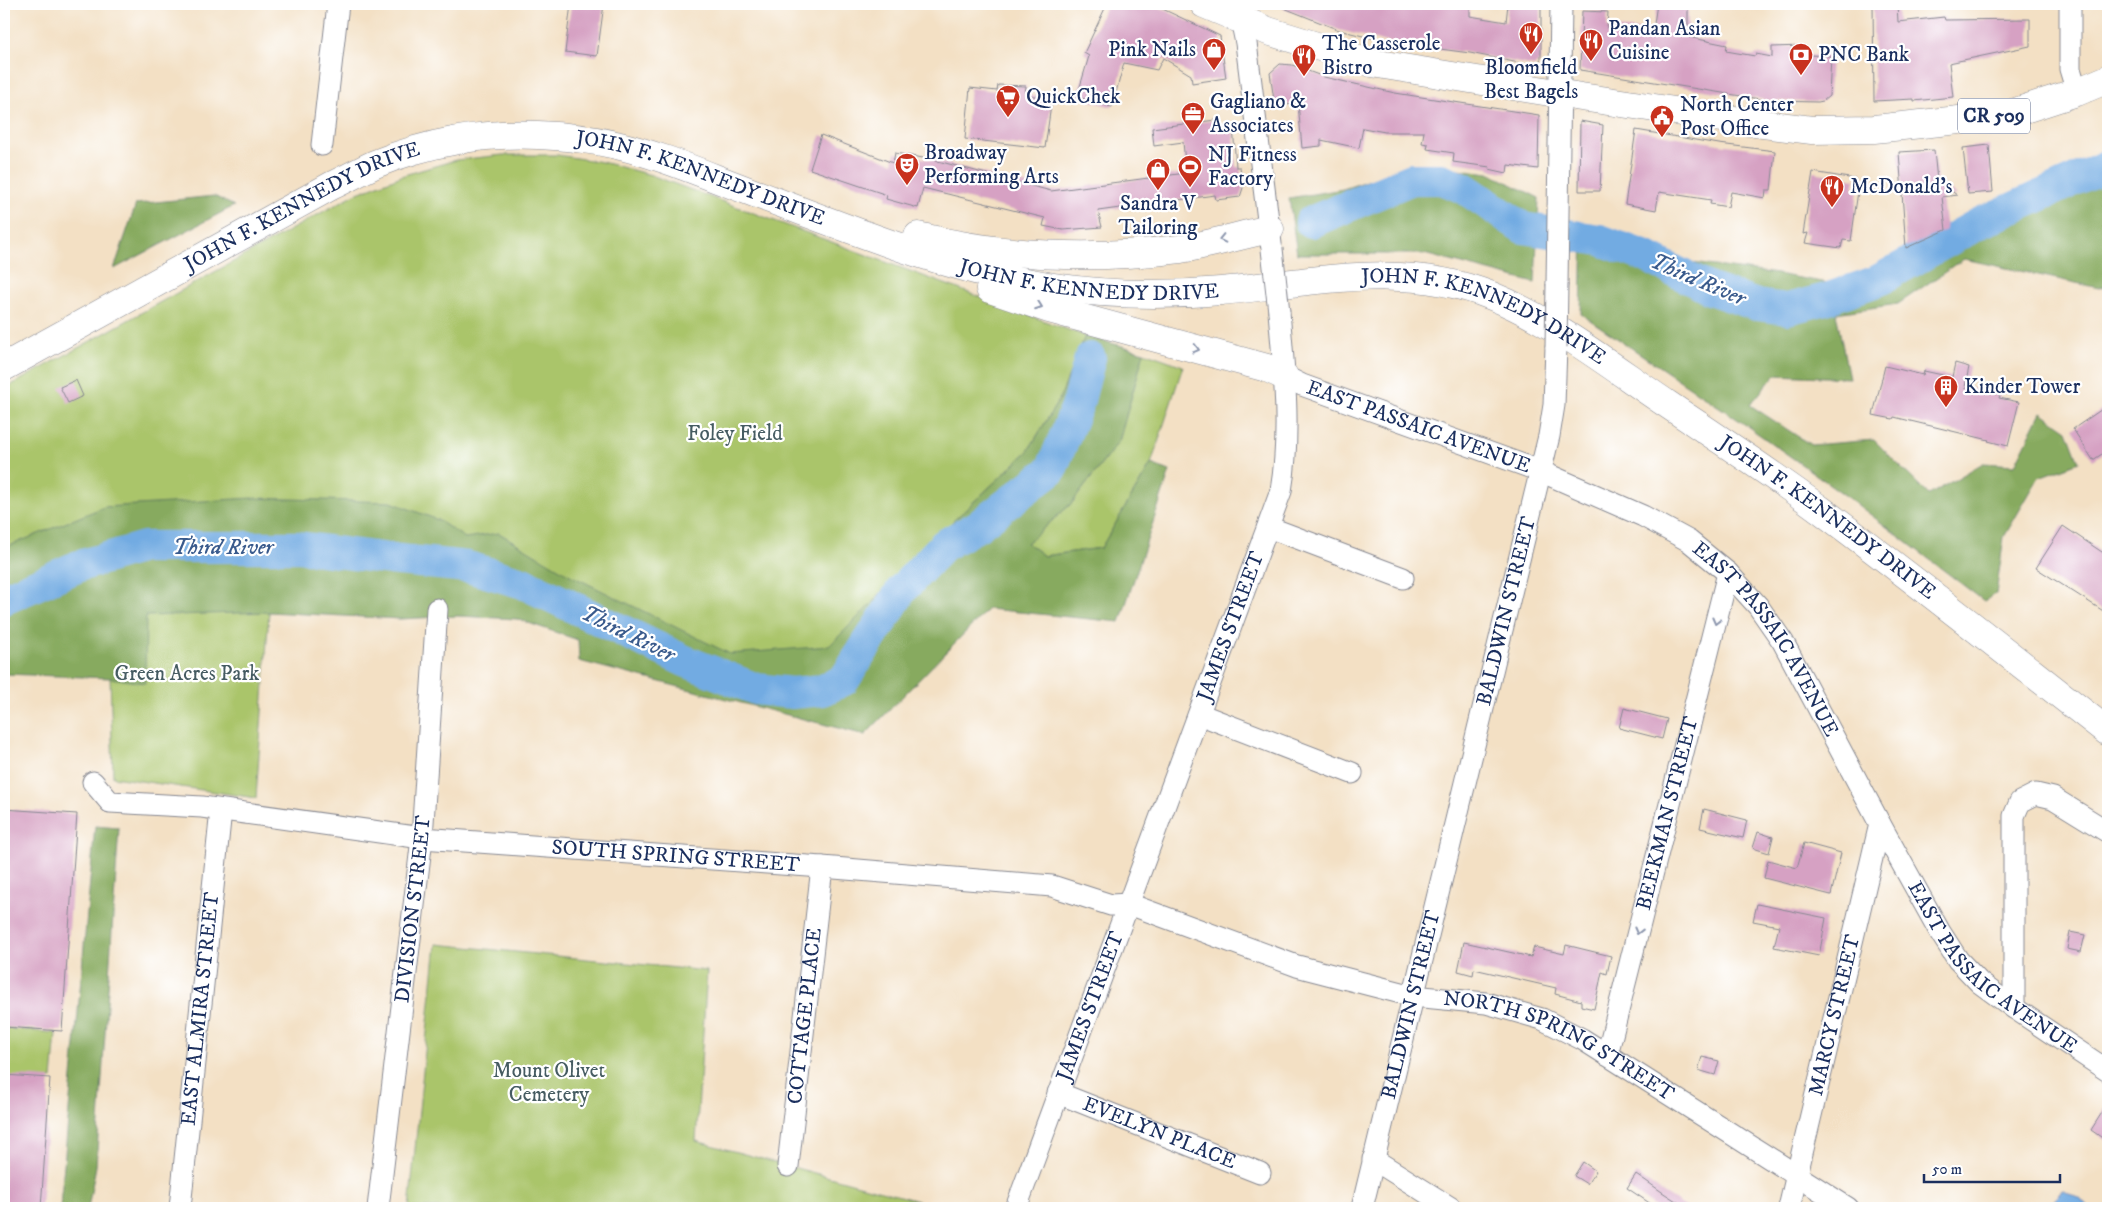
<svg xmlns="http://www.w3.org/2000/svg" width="2112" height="1212" font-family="'IM FELL DW Pica',serif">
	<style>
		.green { fill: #aac56b; stroke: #627a64 }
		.forest { fill: #87aa5f; stroke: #516c5e }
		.water { fill: #72abe2; stroke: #466da0 }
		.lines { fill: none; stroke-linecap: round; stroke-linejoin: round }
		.river { stroke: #72abe2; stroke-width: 32 }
		.building { fill: #d6a1c3 }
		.minor-casing { stroke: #878891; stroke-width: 23 }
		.secondary-casing { stroke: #878891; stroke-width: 29 }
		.primary-casing { stroke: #878891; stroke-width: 29 }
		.minor { stroke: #fff; stroke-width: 21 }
		.secondary { stroke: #fff; stroke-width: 28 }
		.primary { stroke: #fff; stroke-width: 28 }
		.minor-bridge-casing { stroke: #878891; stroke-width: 23; stroke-linecap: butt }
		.minor-bridge { stroke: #fff; stroke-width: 21 }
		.oneway { stroke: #8d97ae }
		.labels { text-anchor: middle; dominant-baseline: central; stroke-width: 4.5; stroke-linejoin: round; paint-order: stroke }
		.shield { fill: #fff; stroke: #5f6d8e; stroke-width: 1 }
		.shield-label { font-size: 20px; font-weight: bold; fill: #1b2f5e }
		.poi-label { font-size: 21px; fill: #1b2f5e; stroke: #fff; text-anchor: start }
		.street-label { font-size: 21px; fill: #1b2f5e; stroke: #fff }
		.park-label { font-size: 21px; fill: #465c62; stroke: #fff }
		.water-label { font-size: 22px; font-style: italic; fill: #395a8c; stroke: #fff }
	</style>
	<rect width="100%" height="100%" fill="#fff"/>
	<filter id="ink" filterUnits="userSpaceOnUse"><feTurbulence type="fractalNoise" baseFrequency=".02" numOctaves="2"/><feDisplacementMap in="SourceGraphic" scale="10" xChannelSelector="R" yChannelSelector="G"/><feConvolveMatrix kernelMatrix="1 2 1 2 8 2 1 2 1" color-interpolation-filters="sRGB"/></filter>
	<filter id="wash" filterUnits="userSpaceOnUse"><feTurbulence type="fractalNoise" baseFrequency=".0096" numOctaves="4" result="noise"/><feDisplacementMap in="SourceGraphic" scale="20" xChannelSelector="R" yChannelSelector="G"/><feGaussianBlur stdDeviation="1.12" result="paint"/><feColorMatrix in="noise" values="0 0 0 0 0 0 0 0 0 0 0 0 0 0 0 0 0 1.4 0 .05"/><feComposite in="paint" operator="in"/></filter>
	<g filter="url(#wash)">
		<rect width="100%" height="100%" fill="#f3e0c4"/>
		<path class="green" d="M503,155h54l45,7 49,13 434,161 -25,62 -32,53 -129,121 -27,31 -38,79 -64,4 -276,-130 -490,35v-202l351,-195 49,-19 52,-15z
			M1144,352l39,14 -32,98 -50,84 -57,8 -17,-13 45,-40 47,-62z
			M107,576l162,36 -13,186 -143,-21z
			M436,944l271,27 -11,170 248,67h-535z
			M4,1028l52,5 -4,46 -48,-3z"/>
		<path class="forest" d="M2108,156v129l-9,3 -135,-29 -66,45 -62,9 13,65 -74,-3 -25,30 61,40 63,-5 55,55 54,-32 32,2 26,-53 26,18 12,32 -40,15 -35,60 -8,57 -12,7 -142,-108 -102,-72 -159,-107 2,-85 101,33 93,12 57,10 122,-53z
			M1418,164l71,9 50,25 -4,85 -111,-29h-127l-8,-56 54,-9z
			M214,196l20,10 -120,63 22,-65z
			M1085,336l59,16 -25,89 -47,62 -45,40 17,13 57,-8 50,-84 19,7 -50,151 -132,-13 -123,126 -286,-74 -1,-21 -61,-21 -59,-3 -58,3 -132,-7 -122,4 -1,67 -35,-5 -106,-4v-126l100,-41 149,-9 138,4 47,18 27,18 34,-5 71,42 160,79 99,-8 43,-43 27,-31 129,-121 32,-53z
			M95,826l24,2 -23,338 -8,42h-28z"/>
		<path class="water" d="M2063,1189l25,16 -2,3h-21l-10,-6z"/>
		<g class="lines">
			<path class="river" d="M1311,222l101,-43h29l23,9 59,40 77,12 47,17 63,32 47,16 30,4 39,-10 51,-18 103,-58 128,-58
				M4,599l75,-33 65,-19h154l92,12 78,8 55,16 162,78 71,28 36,4 31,-3 21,-10 59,-92 41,-43 34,-19 73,-56 27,-66 12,-46"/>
		</g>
		<g id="blocks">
			<path class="building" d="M571,4h33l-7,52 -32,-4z
				M1107,4h45l68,32 6,42 -34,5 -1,-8 -28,-17 -6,12 -33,-7 -12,44 -35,-10 12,-41 -5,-3z
				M1274,4h196v12l36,6 2,-18h33v55l-7,7 -64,-13 -83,-11 -48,-12z
				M1657,4h31v33l39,8 -1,6 29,5 1,-2 16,3v-10l30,-1v3h7v6l22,1 -2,40 -6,5 -5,1 -46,-1 -192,-31 2,-59 26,1 -1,16 46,2z
				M1873,4h24l1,18 46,-5 1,3 85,-1v27l-81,17 4,34 -39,4v-2l-40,2z
				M1280,64l12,1 32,12 71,16 144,22 -1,54 -30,-4 -1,8 -18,-4 1,-2 -37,-5 1,-9 -27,-4 1,-5 -6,-1 2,-11h-39l-22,-4 -4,20 -38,-8v6l-19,2 -4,-45 -23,4 -5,-34z
				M998,85l28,1 -1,9 27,3 -7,50 -80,-9 5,-51 27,3z
				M1216,120v8l17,-2 3,41h4l3,21 -3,9 -24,3 -1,-5 -117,16 4,16 -39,3 -20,-4 2,-8 -122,-30 -5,20 -32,-9 1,-4 -77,-26 11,-34 72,28 2,-10 39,7 117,31 135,-18 -3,-31 -29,4 -2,-18z
				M1580,121l23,4 -3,66h-21z
				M1636,130l83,14 56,7 -4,39h-5l-1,8 -34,-6 -3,15 -18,-3 1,-4 -52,-8 -3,18 -31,-6z
				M1989,145l4,47 -25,2 -5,-46z
				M1934,150l3,31 20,14 -15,2 4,33 -40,18 -7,-96z
				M1813,172l42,7 -2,10 5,2 -7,50 -8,-1 -2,8 -36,-5 3,-10 -5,1z
				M1955,363l14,4 -4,20 35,8 -1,3 20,4 -11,44 -20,-5 1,-1 -95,-23 -1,2 -20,-4 12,-49 38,9 1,-4 28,6z
				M76,380l7,16 -15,7 -8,-16z
				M2108,405v45l-15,10 -20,-31z
				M2063,526l45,30v58l-72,-46z
				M1624,708l43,11 -5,20 -43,-11z
				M4,809l73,5 -15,217 -58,-4z
				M1704,809l43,11 -4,18 -43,-10z
				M1758,832l15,5 -4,16 -16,-5z
				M1804,843l37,10 -10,42 -67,-17 4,-18 29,8z
				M1757,904l69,14 -7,38 -45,-9 5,-21 -26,-5z
				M2070,932l15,3 -4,17 -14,-3z
				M1464,942l67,15 3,-10 30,7 2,-9 45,11 -4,18 -5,-2 -8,37 -13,-3v-5l-26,-7 1,-6 -82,-19 -1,6 -15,-4z
				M1702,1057l17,4 -4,14 -17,-5z
				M4,1075l46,3 -9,130h-37z
				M2108,1103v39l-17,-12z
				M1583,1162l13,9 -9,13 -13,-8z
				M1636,1174l26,18 25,16h-30l-30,-20z"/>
		</g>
	</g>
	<g filter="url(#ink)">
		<use href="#blocks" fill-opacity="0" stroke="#878891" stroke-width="1"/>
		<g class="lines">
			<defs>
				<g id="minor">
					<path d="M1242,4l-1,15 5,24 25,201"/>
					<path d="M2070,4v65l7,23"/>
					<path d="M322,145l16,-141"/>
					<path d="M1557,284l4,-280"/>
					<path id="s1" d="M1284,376l18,9 238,86 103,45 46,25 39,32 30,33 25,36 97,182 60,108 18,28 22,23 34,25 94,63"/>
					<path d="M1268,527l135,51"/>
					<path d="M1199,714l153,59"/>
					<path id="s2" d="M93,782l17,20 92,5 220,31 400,29 230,19 59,19 18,-1 168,62 116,30 73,7 56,16 40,20 266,169"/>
					<path d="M2014,1008v-192l6,-14 16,-8 17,4 55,34"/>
					<path id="s3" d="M1607,1055l121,-482"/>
					<path id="s4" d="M1058,1093l202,80"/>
					<path d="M1373,1159l78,49"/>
					<path id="s5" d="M788,1166l34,-299"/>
					<path id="s6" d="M180,1208l41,-398"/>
					<path id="s7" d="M378,1208l44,-370 15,-229"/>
					<path id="s8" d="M1016,1208l265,-717c10,-59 3,-121 -2,-179"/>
					<path id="s9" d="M1362,1208l187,-772 5,-31 2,-58"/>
					<path id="s10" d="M1789,1208l91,-384"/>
				</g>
				<g id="secondary">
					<path d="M918,236c84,21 176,24 262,13 30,-4 60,-14 90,-20"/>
					<path d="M990,289l59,20 218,59 17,8"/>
					<path id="s11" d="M4,367l327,-181c15,-7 29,-15 44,-22 51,-21 109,-32 163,-29 26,1 53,4 78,10 44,10 87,29 130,45 98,37 204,81 308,97 55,8 112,9 167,4 90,-8 183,-31 271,5 62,25 120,71 175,108 52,35 104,69 154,106 97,72 192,148 287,222"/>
				</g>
				<path id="primary" d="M1204,4l64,27 104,32 209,34 174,26 57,7 62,-1 132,-14 71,-23 31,-13"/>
			</defs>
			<use href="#minor" class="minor-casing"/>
			<use href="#secondary" class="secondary-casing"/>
			<use href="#primary" class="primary-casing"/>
			<use href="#minor" class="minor"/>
			<use href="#secondary" class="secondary"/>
			<use href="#primary" class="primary"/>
			<defs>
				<path id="minor-bridge" d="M1272,249l7,63
					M1556,347l1,-63"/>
			</defs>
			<use href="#minor-bridge" class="minor-bridge-casing"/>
			<use href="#minor-bridge" class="minor-bridge"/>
		</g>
		<defs><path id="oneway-chevron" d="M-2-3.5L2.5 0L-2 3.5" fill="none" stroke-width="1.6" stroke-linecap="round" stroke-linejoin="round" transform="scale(1.25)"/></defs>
		<g class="oneway">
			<use href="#oneway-chevron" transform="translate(1222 239) rotate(167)"/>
			<use href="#oneway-chevron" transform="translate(1039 306) rotate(20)"/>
			<use href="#oneway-chevron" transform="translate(1196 349) rotate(15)"/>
			<use href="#oneway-chevron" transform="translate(1716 621) rotate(104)"/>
			<use href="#oneway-chevron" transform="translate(1638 931) rotate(104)"/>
		</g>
	</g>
	<defs>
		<symbol id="restaurant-pin" viewBox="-11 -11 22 30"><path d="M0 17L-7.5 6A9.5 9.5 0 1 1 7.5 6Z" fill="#c8321e" stroke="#fff"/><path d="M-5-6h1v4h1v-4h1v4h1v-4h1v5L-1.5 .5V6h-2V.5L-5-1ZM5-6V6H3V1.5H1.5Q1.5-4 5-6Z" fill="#fff"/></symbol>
		<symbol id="shop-pin" viewBox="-11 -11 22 30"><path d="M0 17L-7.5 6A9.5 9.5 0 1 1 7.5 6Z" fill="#c8321e" stroke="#fff"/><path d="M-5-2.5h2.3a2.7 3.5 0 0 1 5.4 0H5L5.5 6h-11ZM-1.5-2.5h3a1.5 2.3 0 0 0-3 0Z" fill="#fff"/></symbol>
		<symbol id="bank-pin" viewBox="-11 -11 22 30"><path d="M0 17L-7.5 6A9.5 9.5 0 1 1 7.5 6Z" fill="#c8321e" stroke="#fff"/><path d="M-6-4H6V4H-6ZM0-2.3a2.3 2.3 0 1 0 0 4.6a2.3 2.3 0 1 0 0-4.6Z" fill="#fff"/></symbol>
		<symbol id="supermarket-pin" viewBox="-11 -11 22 30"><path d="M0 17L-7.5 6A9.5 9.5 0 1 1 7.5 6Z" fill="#c8321e" stroke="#fff"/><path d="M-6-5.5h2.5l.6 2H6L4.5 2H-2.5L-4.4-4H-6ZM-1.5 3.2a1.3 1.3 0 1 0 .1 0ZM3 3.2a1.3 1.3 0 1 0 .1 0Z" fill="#fff"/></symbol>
		<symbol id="office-pin" viewBox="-11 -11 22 30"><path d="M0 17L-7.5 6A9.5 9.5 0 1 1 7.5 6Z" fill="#c8321e" stroke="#fff"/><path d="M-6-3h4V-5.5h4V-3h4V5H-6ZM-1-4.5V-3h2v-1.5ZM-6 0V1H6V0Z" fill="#fff"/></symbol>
		<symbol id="civic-pin" viewBox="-11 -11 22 30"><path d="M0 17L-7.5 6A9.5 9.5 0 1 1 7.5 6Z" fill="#c8321e" stroke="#fff"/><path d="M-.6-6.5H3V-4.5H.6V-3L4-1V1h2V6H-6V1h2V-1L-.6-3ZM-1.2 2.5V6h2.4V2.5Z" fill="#fff"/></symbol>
		<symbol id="theatre-pin" viewBox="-11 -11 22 30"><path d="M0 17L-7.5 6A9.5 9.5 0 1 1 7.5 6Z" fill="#c8321e" stroke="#fff"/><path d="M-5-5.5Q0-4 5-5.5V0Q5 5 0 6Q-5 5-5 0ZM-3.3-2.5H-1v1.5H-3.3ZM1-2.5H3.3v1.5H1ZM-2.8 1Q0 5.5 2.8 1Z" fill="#fff"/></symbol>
		<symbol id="stadium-pin" viewBox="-11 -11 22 30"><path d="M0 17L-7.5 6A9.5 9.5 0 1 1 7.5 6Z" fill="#c8321e" stroke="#fff"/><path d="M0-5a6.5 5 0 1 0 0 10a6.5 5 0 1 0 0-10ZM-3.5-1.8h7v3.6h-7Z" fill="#fff"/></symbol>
		<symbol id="building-pin" viewBox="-11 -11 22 30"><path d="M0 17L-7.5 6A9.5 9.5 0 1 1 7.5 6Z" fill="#c8321e" stroke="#fff"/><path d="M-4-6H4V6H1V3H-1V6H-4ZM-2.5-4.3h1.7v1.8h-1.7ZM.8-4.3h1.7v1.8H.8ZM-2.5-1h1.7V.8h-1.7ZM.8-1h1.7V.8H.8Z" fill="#fff"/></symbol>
	</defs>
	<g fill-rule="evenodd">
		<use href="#restaurant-pin" x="1517" y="20" width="28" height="38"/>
		<use href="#restaurant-pin" x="1577" y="27" width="28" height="38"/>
		<use href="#shop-pin" x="1200" y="36" width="28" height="38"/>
		<use href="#bank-pin" x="1787" y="41" width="28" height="38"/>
		<use href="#restaurant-pin" x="1290" y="42" width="28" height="38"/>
		<use href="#supermarket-pin" x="994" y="83" width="28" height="38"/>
		<use href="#office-pin" x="1179" y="100" width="28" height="38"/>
		<use href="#civic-pin" x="1648" y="103" width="28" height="38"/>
		<use href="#theatre-pin" x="893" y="151" width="28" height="38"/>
		<use href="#stadium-pin" x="1176" y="153" width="28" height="38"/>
		<use href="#shop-pin" x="1144" y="156" width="28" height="38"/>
		<use href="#restaurant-pin" x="1818" y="173" width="28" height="38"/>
		<use href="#building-pin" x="1932" y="373" width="28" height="38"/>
	</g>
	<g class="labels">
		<rect class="shield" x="1958" y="98.5" width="72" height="35" rx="4"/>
		<g class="shield-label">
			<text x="1994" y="116">CR 509</text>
		</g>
		<g class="poi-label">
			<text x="1608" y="29">Pandan Asian<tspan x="1608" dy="24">Cuisine</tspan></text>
			<text x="1322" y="44">The Casserole<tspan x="1322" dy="24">Bistro</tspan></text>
			<text x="1196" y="50" text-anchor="end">Pink Nails</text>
			<text x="1818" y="55">PNC Bank</text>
			<text x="1531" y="68" text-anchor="middle">Bloomfield<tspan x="1531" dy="24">Best Bagels</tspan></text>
			<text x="1026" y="97">QuickChek</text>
			<text x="1210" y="102">Gagliano &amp;<tspan x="1210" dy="24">Associates</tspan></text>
			<text x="1680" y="105">North Center<tspan x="1680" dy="24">Post Office</tspan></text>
			<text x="924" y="153">Broadway<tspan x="924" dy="24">Performing Arts</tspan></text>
			<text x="1208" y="155">NJ Fitness<tspan x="1208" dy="24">Factory</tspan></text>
			<text x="1850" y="187">McDonald's</text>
			<text x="1158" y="204" text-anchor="middle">Sandra V<tspan x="1158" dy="24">Tailoring</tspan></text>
			<text x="1964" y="387">Kinder Tower</text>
		</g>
		<g class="street-label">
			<text stroke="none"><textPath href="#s11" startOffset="759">JOHN F. KENNEDY DRIVE</textPath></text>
			<text stroke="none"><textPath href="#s11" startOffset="339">JOHN F. KENNEDY DRIVE</textPath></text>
			<text stroke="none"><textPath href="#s11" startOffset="1164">JOHN F. KENNEDY DRIVE</textPath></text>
			<text stroke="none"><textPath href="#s11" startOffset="1569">JOHN F. KENNEDY DRIVE</textPath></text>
			<text stroke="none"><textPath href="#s1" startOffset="144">EAST PASSAIC AVENUE</textPath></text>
			<text stroke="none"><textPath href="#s11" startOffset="1974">JOHN F. KENNEDY DRIVE</textPath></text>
			<text stroke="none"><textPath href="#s9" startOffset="614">BALDWIN STREET</textPath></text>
			<text stroke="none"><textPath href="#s8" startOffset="620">JAMES STREET</textPath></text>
			<text stroke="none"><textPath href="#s1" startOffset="564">EAST PASSAIC AVENUE</textPath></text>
			<text stroke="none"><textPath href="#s3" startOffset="249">BEEKMAN STREET</textPath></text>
			<text stroke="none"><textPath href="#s2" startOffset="595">SOUTH SPRING STREET</textPath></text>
			<text stroke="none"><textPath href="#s7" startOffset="301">DIVISION STREET</textPath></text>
			<text stroke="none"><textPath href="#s1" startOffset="969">EAST PASSAIC AVENUE</textPath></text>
			<text stroke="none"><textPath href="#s9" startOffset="209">BALDWIN STREET</textPath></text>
			<text stroke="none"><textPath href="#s8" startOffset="215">JAMES STREET</textPath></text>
			<text stroke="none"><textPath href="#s6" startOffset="200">EAST ALMIRA STREET</textPath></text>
			<text stroke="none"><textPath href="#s5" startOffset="151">COTTAGE PLACE</textPath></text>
			<text stroke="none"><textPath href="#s10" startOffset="198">MARCY STREET</textPath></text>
			<text stroke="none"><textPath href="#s2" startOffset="1508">NORTH SPRING STREET</textPath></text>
			<text stroke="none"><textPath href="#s4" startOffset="109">EVELYN PLACE</textPath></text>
		</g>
		<g class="park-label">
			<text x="735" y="434">Foley Field</text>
			<text x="187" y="674">Green Acres Park</text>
			<text x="549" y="1071">Mount Olivet<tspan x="549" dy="24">Cemetery</tspan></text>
		</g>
		<g class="water-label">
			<text transform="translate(1698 280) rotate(23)">Third River</text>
			<text x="223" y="547">Third River</text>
			<text transform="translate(628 634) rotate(26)">Third River</text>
		</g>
	</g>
	<rect width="2112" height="1212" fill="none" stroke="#fff" stroke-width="20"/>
	<path d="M1924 1174v8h136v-8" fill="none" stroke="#1b2f5e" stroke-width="2.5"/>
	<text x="1932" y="1174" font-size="15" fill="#1b2f5e" stroke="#ffffff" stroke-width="4" paint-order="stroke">50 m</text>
</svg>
